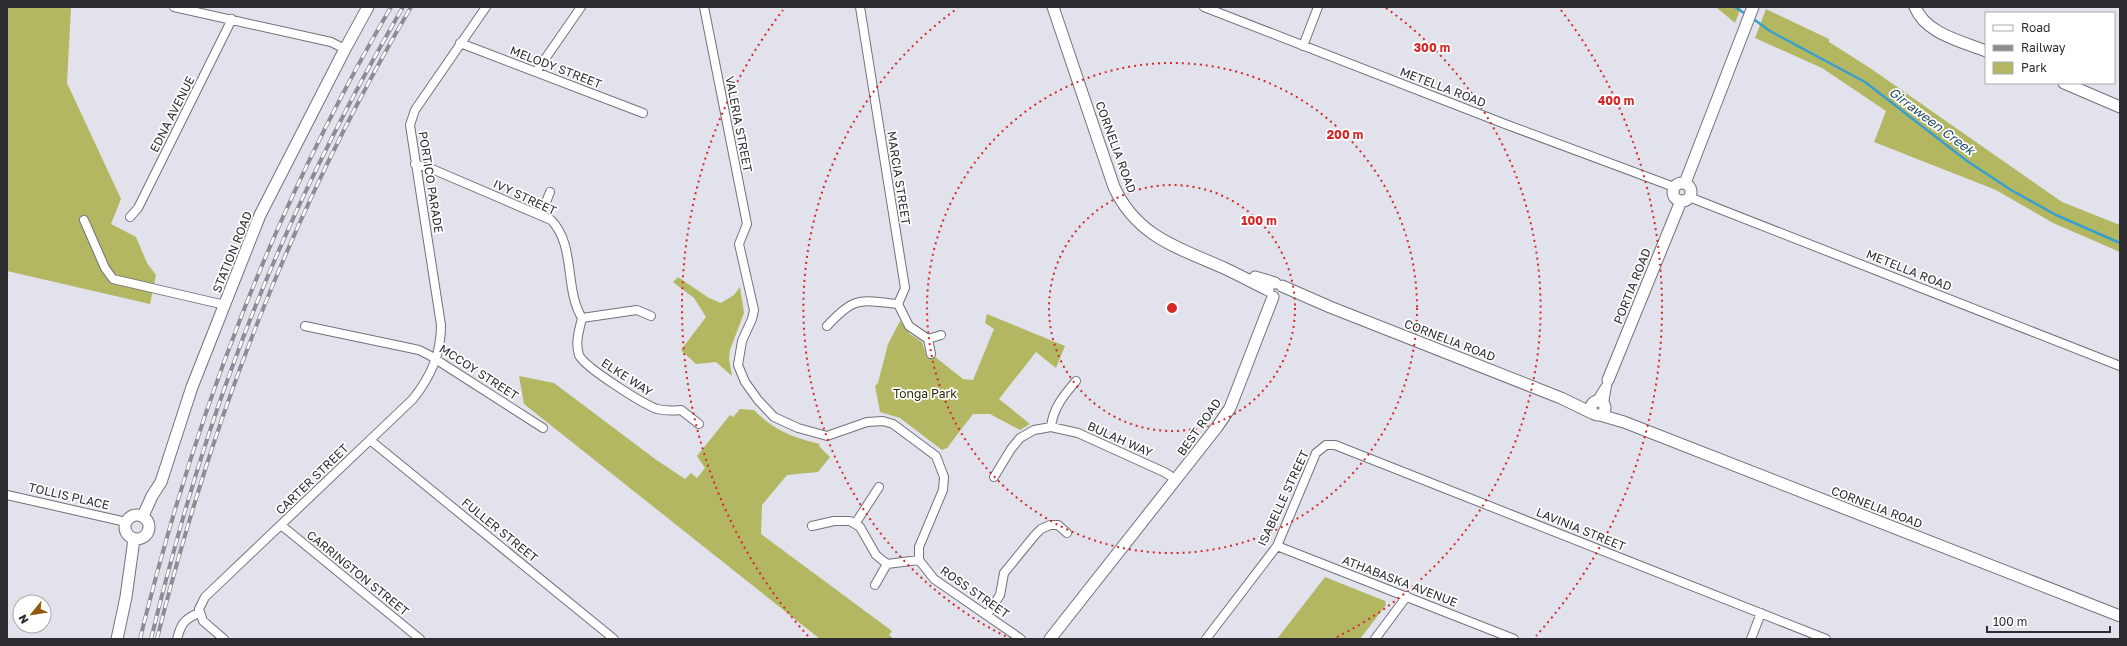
<svg xmlns="http://www.w3.org/2000/svg" width="2127" height="646" font-family="'Golos Text',sans-serif">
	<style>
		.green { fill: #b4b762 }
		.lines { fill: none; stroke-linecap: round; stroke-linejoin: round }
		.stream { stroke: #389fcf; stroke-width: 2.5 }
		.street-casing { stroke: #71727b; stroke-width: 10 }
		.secondary-casing { stroke: #71727b; stroke-width: 13 }
		.street { stroke: #fff; stroke-width: 8 }
		.secondary { stroke: #fff; stroke-width: 11 }
		.rail-casing { stroke: #8c8d94; stroke-width: 4 }
		.rail { stroke: #fff; stroke-width: 2.5; stroke-dasharray: 8; stroke-linecap: butt }
		.ring { fill: none; stroke: #d62828; stroke-width: 2; stroke-dasharray: 2 4 }
		.labels { text-anchor: middle; dominant-baseline: central; stroke-width: 3.5; stroke-linejoin: round; paint-order: stroke }
		.street-label { font-size: 12px; fill: #2d2d31; stroke: #fff }
		.park-label { font-size: 12px; fill: #2c2d05; stroke: #fff }
		.water-label { font-size: 13px; font-style: italic; fill: #244e63; stroke: #fff }
		.centre { fill: #d62828; stroke: #fff; stroke-width: 2 }
		.ring-label { font-size: 12px; text-anchor: middle; font-weight: bold; fill: #d62828; stroke: #fff; stroke-width: 3.5; stroke-linejoin: round; paint-order: stroke }
	</style>
	<rect width="100%" height="100%" fill="#e1e2ec"/>
	<path class="green" d="M7,7h64l-4,76 54,116 -10,25 25,13 11,26 9,12 -6,29 -143,-33z
		M1716,7h25l-6,16z
		M1766,9l63,30v3l41,26 192,134 58,23v27l-67,-29 -57,-33 -122,-48 12,-31 -64,-43 -67,-30z
		M678,277l31,21 12,5 13,-8 6,-8 4,26 -14,37 -1,9 3,17 -16,-14 -20,2 -15,-14 25,-33 -12,-19 -21,-16z
		M987,314l78,32 -9,22 -20,-16 -37,47 31,25 -10,6 -30,-16h-17l-26,34 -5,2 -42,-32 -20,-6 -5,-26 3,-3 10,-39 12,-23 10,13 12,8 5,15 7,-1 29,23 10,1 21,-51 -9,-6z
		M519,376l35,7 101,76 30,20 6,-6 6,5 8,-10 -8,-12 33,-41 3,2 7,-8 14,1c19,20 40,28 66,34l-1,2 11,11 -12,15 -31,3 -25,30 -1,29 131,97 -3,4 5,4h-74l-296,-235z
		M1325,577l60,24 1,4 -26,34h-83z"/>
	<g class="lines">
		<path class="stream" d="M1735,7l12,8
			M1752,18l18,13 95,51 102,79 44,29 45,25 64,28"/>
		<defs>
			<path id="street" d="M174,7l157,35 14,7
				M704,7l43,217 -8,20 15,66 -2,9 -10,22 -4,24 7,17 13,18 16,17 24,11 29,8 40,-14 16,-1 10,3 43,32 8,21 -1,13 -24,57v13
				M860,7l45,281 -7,16 11,22 19,13 3,15
				M1204,7l301,117 169,63
				M460,43l183,70
				M1303,46l15,-39
				M536,72l45,-65
				M415,164l17,5 119,51c25,25 13,69 31,98
				M1689,197l431,169
				M541,215l9,-23
				M130,217l8,-9 94,-189
				M84,220l21,48 8,11 112,26
				M582,318c-3,13 -7,24 -3,37 5,12 64,49 78,54 8,2 15,2 24,1l18,14
				M582,318l55,-8 14,6
				M305,326l114,24 10,5 114,73
				M827,326c28,-30 32,-26 71,-22
				M928,339l13,-4
				M1597,400l8,-13
				M1604,403l4,-23
				M1051,427c2,-19 13,-32 25,-46
				M370,440l244,199
				M994,477l17,-28 9,-11 14,-8 17,-3 27,6 86,39 13,8
				M7,495l119,27
				M855,524l24,-37
				M281,525l139,114
				M812,526l22,-5h16l10,6 16,28 11,9 32,-4
				M1277,546l237,93
				M919,560l15,19 87,60
				M875,585l12,-21
				M987,615l13,-20 4,-22 31,-38 6,-6 9,-4h8l9,8
				M177,639c4,-15 7,-20 22,-26
				M224,639l-21,-18 -4,-12 6,-12 208,-198c18,-23 28,-45 28,-74l-31,-200 5,-15 71,-103
				M1206,639l71,-93 39,-93 10,-8h9l491,194
				M1375,639l32,-43
				M1751,639l10,-26"/>
			<path id="secondary" d="M1053,7l61,180c23,50 65,61 110,81 15,7 30,15 44,22
				M1915,7c11,27 46,34 71,44
				M2064,83l56,24
				M1685,183l68,-176
				M1673 192a9 9 0 1 1 18 0a9 9 0 1 1-18 0Z
				M1255,277l20,6
				M1282,286l48,21 231,91 31,15
				M1608,380l73,-179
				M1591 408a7 7 0 1 1 14 0a7 7 0 1 1-14 0Z
				M1600,415l24,7 496,194
				M125 527a12 12 0 1 1 24 0a12 12 0 1 1-24 0Z
				M143,516l9,-20 9,-14 31,-95 68,-172 85,-166 23,-42
				M117,639l9,-42 8,-58
				M1050,639l167,-212 13,-19 43,-111"/>
		</defs>
		<use href="#street" class="street-casing"/>
		<use href="#secondary" class="secondary-casing"/>
		<use href="#street" class="street"/>
		<use href="#secondary" class="secondary"/>
		<defs>
			<path id="rail" d="M140,639c55,-224 134,-432 251,-632
				M151,639c22,-90 47,-179 79,-266 46,-128 105,-249 173,-366
				M157,639c56,-225 137,-432 254,-632"/>
		</defs>
		<use href="#rail" class="rail-casing"/>
		<use href="#rail" class="rail"/>
	</g>
	<g class="ring">
		<circle cx="1172" cy="308" r="123"/>
		<circle cx="1172" cy="308" r="245"/>
		<path d="M1011 639A368 368 0 0 1 958 8M1386 8A368 368 0 0 1 1333 639"/>
		<path d="M808 636A490 490 0 0 1 783 10M1561 10A490 490 0 0 1 1536 636"/>
	</g>
	<g class="labels">
		<g class="street-label">
			<text transform="translate(556 67) rotate(21)">MELODY STREET</text>
			<text transform="translate(1443 87) rotate(21)">METELLA ROAD</text>
			<text transform="translate(172 114) rotate(-63)">EDNA AVENUE</text>
			<text transform="translate(739 124) rotate(79)">VALERIA STREET</text>
			<text transform="translate(1116 147) rotate(70)">CORNELIA ROAD</text>
			<text transform="translate(899 178) rotate(81)">MARCIA STREET</text>
			<text transform="translate(431 182) rotate(81)">PORTICO PARADE</text>
			<text transform="translate(525 197) rotate(25)">IVY STREET</text>
			<text transform="translate(232 252) rotate(-68)">STATION ROAD</text>
			<text transform="translate(1909 270) rotate(22)">METELLA ROAD</text>
			<text transform="translate(1632 286) rotate(-68)">PORTIA ROAD</text>
			<text transform="translate(1450 340) rotate(21)">CORNELIA ROAD</text>
			<text transform="translate(479 372) rotate(33)">MCCOY STREET</text>
			<text transform="translate(627 377) rotate(33)">ELKE WAY</text>
			<text transform="translate(1199 427) rotate(-55)">BEST ROAD</text>
			<text transform="translate(1120 439) rotate(24)">BULAH WAY</text>
			<text transform="translate(312 479) rotate(-44)">CARTER STREET</text>
			<text transform="translate(69 496) rotate(13)">TOLLIS PLACE</text>
			<text transform="translate(1283 498) rotate(-65)">ISABELLE STREET</text>
			<text transform="translate(1877 507) rotate(21)">CORNELIA ROAD</text>
			<text transform="translate(1581 529) rotate(22)">LAVINIA STREET</text>
			<text transform="translate(500 530) rotate(39)">FULLER STREET</text>
			<text transform="translate(358 573) rotate(39)">CARRINGTON STREET</text>
			<text transform="translate(1400 581) rotate(21)">ATHABASKA AVENUE</text>
			<text transform="translate(975 592) rotate(35)">ROSS STREET</text>
		</g>
		<g class="park-label">
			<text x="925" y="393">Tonga Park</text>
		</g>
		<g class="water-label">
			<text transform="translate(1932 121) rotate(37)">Girraween Creek</text>
		</g>
	</g>
	<circle cx="1172" cy="308" r="6" class="centre"/>
	<g class="ring-label">
		<text x="1432" y="52">300 m</text>
		<text x="1616" y="105">400 m</text>
		<text x="1345" y="139">200 m</text>
		<text x="1259" y="225">100 m</text>
	</g>
	<rect width="2127" height="646" fill="none" stroke="#2d2d31" stroke-width="16"/>
	<rect x="1985" y="12" width="130" height="72" fill="#ffffff" stroke="#ababad"/>
	<rect x="1993" y="25" width="20" height="6" fill="#ffffff" stroke="#ababad"/>
	<text x="2021" y="32" font-size="12" fill="#2d2d31">Road</text>
	<rect x="1993" y="45" width="20" height="6" fill="#8c8d94" stroke="#ababad"/>
	<text x="2021" y="52" font-size="12" fill="#2d2d31">Railway</text>
	<rect x="1993" y="62" width="20" height="12" fill="#b4b762" stroke="#ababad"/>
	<text x="2021" y="72" font-size="12" fill="#2d2d31">Park</text>
	<g transform="translate(32 614) rotate(240)"><circle r="19" fill="#ffffff" stroke="#ababad"/>
	<path d="M0-3L7 15L0 10L-7 15Z" fill="#8f590e"/>
	<text y="-6" font-size="11" font-weight="bold" text-anchor="middle" fill="#2d2d31">N</text>
	</g>
	<path d="M1987 626v6h123v-6" fill="none" stroke="#2d2d31" stroke-width="2"/>
	<text x="1993" y="626" font-size="12" fill="#2d2d31" stroke="#ffffff" stroke-width="3" paint-order="stroke">100 m</text>
</svg>
